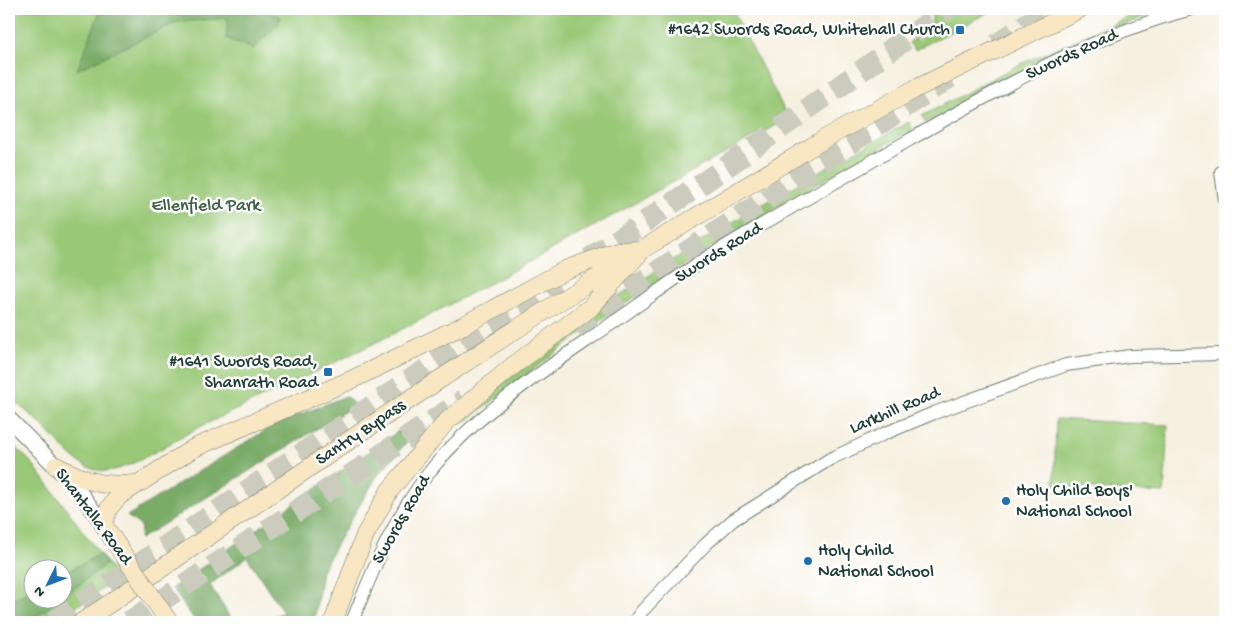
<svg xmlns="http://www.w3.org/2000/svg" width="1234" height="631" font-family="'Gochi Hand',sans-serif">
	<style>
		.green { fill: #99c876; stroke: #5c8255 }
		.forest { fill: #7aac67; stroke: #4c744e }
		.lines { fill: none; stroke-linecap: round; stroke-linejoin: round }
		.motorway-tunnel { stroke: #cbccbe; stroke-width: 22; stroke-dasharray: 22 11; stroke-linecap: butt }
		.minor-casing { stroke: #6a7c70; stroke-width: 14 }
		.tertiary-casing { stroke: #6a7c70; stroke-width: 17 }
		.secondary-casing { stroke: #6a7c70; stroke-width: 19 }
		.minor { stroke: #fff; stroke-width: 12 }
		.tertiary { stroke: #fff; stroke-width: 15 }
		.secondary { stroke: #f9e7c3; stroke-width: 18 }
		.secondary-bridge-casing { stroke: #6a7c70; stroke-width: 19; stroke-linecap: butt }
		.secondary-bridge { stroke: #f9e7c3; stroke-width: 18 }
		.poi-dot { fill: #1f6fb2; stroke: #fff; stroke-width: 2 }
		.labels { text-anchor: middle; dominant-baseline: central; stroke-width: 5; stroke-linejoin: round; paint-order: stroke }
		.poi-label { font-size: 18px; fill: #1f3d34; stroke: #fff; text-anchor: end }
		.street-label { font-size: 18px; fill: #1f3d34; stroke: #fff }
		.park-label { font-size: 18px; fill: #3e6044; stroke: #fff }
	</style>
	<rect width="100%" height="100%" fill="#fff"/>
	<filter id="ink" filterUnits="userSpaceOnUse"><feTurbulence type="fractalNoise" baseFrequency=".02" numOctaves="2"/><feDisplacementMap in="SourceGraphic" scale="10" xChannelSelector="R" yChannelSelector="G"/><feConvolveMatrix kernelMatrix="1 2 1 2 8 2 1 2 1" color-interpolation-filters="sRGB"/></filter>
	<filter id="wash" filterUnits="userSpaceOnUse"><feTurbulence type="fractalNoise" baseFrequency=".0096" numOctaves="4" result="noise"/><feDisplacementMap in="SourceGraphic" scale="20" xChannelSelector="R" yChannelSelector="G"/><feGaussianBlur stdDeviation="1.12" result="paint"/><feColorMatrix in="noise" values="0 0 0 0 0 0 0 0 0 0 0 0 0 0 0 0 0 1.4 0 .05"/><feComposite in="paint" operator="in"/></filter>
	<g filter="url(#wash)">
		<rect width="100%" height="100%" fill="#f6f0e0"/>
		<path class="green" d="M9,9h723l57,110 -26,13c-102,56 -202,114 -305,168 -83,45 -169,84 -254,125 -24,11 -77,48 -101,46 -27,-3 -40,-25 -58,-43 -11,-11 -24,-21 -36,-31z
			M940,9h55l-80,41 -6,-7 23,-20v-11z
			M1146,9h26l-18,4 -57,23 -171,87 -4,-7 92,-49z
			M909,122l4,7c-106,60 -210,121 -311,190 -48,33 -93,70 -139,105l-3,-3c26,-26 56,-47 84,-70 114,-89 239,-161 365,-229z
			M1056,419l112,6 -4,68 -110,-6z
			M9,441l23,22 68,91 -37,21 -1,-7h-30v24l-23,14z
			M107,563l10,16 -63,43h-36l36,-23 8,-1 1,-5z"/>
		<path class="forest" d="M101,9h34l13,8 11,-8h92v2h14l16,6 -3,7 -25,25 -27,-11 2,-20 -51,4 -100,48z
			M346,396l9,9 -215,134 1,-13 -14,-10 147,-91z
			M416,419l4,8 -42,48 -37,61 -19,35 -8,51h-47l6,-5 10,-5 -36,-55 -37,28 23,37h-37l-24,-34z
			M100,554l7,9 -44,34v-23z
			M32,589v9l28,1 -32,23h-19v-20z"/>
	</g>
	<g filter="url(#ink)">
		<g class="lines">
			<path class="motorway-tunnel" d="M996,45l53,-36
				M589,259l130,-87 229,-163
				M574,327l379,-252
				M54,622l502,-341
				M129,622l335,-222"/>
			<defs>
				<path id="minor" d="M1221,172l4,29
					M352,622c21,-53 43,-107 79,-152 48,-60 120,-104 183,-148 32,-22 64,-46 97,-67 66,-40 133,-78 200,-116 89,-51 181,-104 281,-130
					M634,622l8,-11 64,-67 27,-24 97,-61 56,-26 48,-20 132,-48 64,-9 95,-2"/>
				<path id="tertiary" d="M9,419l66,67 28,38"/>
				<path id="secondary" d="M56,466c30,15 45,21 79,18
					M121,551l-18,-27 6,-16 10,-12 75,-48 157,-68 111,-54 103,-56 52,-19 23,-1
					M82,622c181,-121 358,-248 544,-362
					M333,622l32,-87 25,-45 56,-68 68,-57 76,-57 53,-59 183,-111 89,-49 165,-80"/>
			</defs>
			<use href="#minor" class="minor-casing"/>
			<use href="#tertiary" class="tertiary-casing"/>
			<use href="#secondary" class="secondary-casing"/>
			<use href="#minor" class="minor"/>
			<use href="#tertiary" class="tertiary"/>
			<use href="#secondary" class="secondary"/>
			<defs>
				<path id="secondary-bridge" d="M121,551l48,71"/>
			</defs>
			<use href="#secondary-bridge" class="secondary-bridge-casing"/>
			<use href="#secondary-bridge" class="secondary-bridge"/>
		</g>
	</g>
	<g class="poi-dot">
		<rect x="955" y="25" width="10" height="10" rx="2.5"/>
		<rect x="323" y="367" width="10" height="10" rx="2.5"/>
		<circle cx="1006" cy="501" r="5"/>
		<circle cx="808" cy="561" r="5"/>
	</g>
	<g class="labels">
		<g class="poi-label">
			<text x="950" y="30">#1642 Swords Road, Whitehall Church</text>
			<text x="318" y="362">#1641 Swords Road,<tspan x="318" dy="21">Shanrath Road</tspan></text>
			<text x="1016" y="491" text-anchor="start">Holy Child Boys'<tspan x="1016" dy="21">National School</tspan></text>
			<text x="818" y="551" text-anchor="start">Holy Child<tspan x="818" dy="21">National School</tspan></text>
		</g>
		<g class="street-label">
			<text transform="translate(1072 55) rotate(-25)">Swords Road</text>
			<text transform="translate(719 253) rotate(-32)">Swords Road</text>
			<text transform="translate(895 411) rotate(-23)">Larkhill Road</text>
			<text transform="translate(361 433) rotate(-34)">Santry Bypass</text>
			<text transform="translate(93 517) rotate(53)">Shantalla Road</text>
			<text transform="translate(402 520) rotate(-60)">Swords Road</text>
		</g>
		<g class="park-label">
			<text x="206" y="206">Ellenfield Park</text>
		</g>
	</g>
	<rect width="1234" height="631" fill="none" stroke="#fff" stroke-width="30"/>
	<g transform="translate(48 584) rotate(228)"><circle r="24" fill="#ffffff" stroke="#a5b1ae"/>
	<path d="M0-4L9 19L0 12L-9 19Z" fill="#1f6fb2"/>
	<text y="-8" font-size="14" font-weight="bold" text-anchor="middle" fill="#1f3d34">N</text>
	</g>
</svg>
